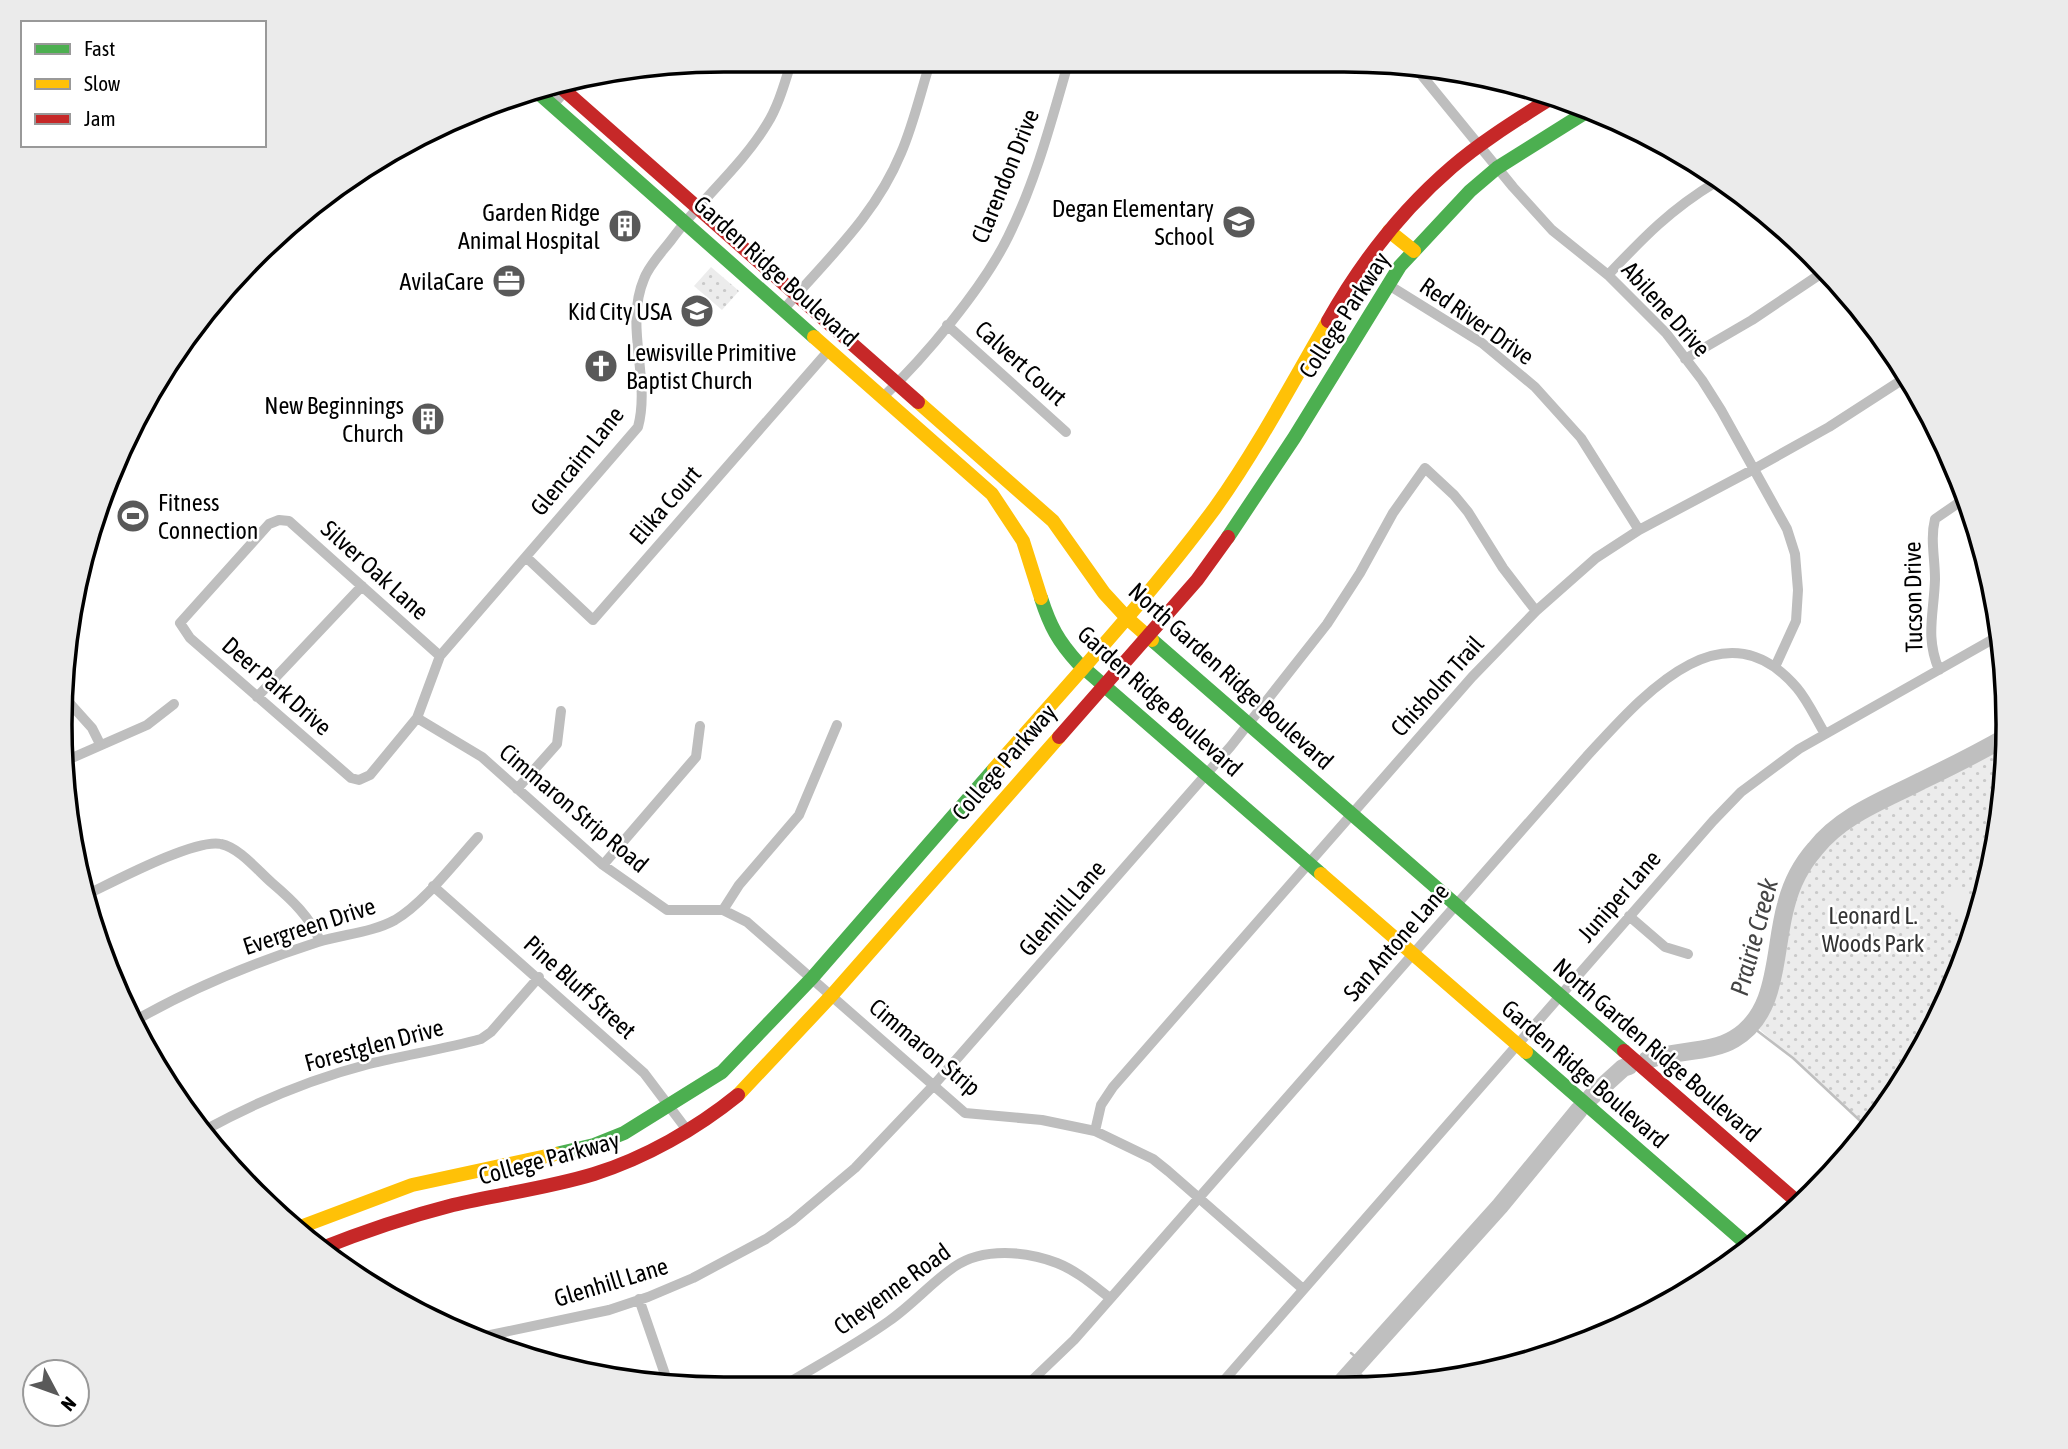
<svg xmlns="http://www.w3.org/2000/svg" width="2068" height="1449" font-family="'Asap Condensed',sans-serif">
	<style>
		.green { fill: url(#green-dots) }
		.pitch { fill: #ececec }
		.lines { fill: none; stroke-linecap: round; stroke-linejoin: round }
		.stream { stroke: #bfbfbf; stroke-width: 2.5 }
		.river { stroke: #bfbfbf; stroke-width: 18 }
		.street { stroke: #bebebe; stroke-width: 10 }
		.fast { stroke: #4caf50; stroke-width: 14 }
		.slow { stroke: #ffc107; stroke-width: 14 }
		.jam { stroke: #c62828; stroke-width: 14 }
		.labels { text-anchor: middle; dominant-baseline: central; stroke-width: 5; stroke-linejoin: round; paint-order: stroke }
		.street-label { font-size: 24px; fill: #000; stroke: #fff }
		.poi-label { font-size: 24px; fill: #000; stroke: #fff; text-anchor: end }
		.park-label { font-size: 24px; fill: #333; stroke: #fff }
		.water-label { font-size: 26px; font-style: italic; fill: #444; stroke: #fff }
		.rim { fill: none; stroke: #000; stroke-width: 3.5 }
	</style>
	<defs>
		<pattern id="green-dots" width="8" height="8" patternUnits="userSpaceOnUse" patternTransform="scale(1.75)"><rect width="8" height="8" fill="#ececec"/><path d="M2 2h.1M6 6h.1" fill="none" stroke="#c9c9c9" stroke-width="1.8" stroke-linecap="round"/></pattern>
	</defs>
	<rect width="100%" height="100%" fill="#fff"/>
	<path class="green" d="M711,267l28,24 -17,19 -28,-24z
		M2006,730l1,38 -21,128 -46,122 -69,111 -122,-109 21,-37 11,-82 29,-55 36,-33 132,-66z"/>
	<path class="pitch" d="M1956,884l20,24 -14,11 -20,-24z"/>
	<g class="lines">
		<path class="stream" d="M1751,1026l42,32 77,72
			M1351,1353l10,8
			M1354,1369l12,10"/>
		<path class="river" d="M1647,1060c27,-10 64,-7 87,-21 46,-27 39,-89 52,-134 5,-20 15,-40 29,-56 27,-34 69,-49 106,-68 29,-14 57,-28 85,-44
			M1591,1097l32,-29 6,-2
			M1340,1384l160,-178 79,-96"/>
		<path class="street" d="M1415,67l98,120 39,43 56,45 58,58 36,47 19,30 66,119 8,25 3,36 -2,31 -21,46
			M553,105l23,-26
			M1608,275c36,-38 63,-66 108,-93
			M1387,284l95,59 53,44 46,51 58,92
			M784,309c44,-51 91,-93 117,-156 13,-30 20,-63 30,-93
			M947,325l119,107
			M1685,359l67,-39 73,-49
			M883,397c42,-40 100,-109 125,-160 28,-56 44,-118 61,-177
			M526,557l67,63 237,-271
			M440,656l-151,-135 -10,-1 -10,4 -89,99 10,15 161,140 8,2 11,-5 47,-57 23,-62 198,-229c13,-48 -14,-101 6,-148 5,-14 19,-28 28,-40 29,-40 69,-72 95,-115 12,-19 18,-43 25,-64
			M1939,670c-14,-34 -5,-56 -4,-91 0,-21 -5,-40 0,-60l32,-22
			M257,697l105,-111
			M65,698l27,30 8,16
			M417,718l65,39 121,108 64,45h56l24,12 218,191 77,7 53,11 58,28 15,12 135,118
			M65,761l82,-36 27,-21
			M517,789l40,-45 4,-33
			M603,865l93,-108 4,-31
			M433,886l211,187 43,57
			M90,893c25,-12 106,-55 131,-49 19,4 37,27 51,39 20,17 38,34 48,58
			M723,910l16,-25 60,-70 38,-90
			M1629,916l36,31 23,7
			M131,1023c58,-34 122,-60 187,-81 25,-8 53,-9 77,-22 28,-16 61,-59 83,-83
			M203,1131c53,-29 108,-52 166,-67 37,-9 75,-15 112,-25l10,-7 48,-55
			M1095,1131l6,-26 12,-18 359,-410 64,-66 60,-53 43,-28 115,-61 75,-42 79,-51
			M639,1299l30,87
			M476,1338l133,-28 39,-13 45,-19 73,-39 26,-18 63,-53 78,-82 298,-340 96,-122 33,-51 33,-60 32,-45 29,27 14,17 35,56 33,43
			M1220,1385l493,-564 28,-29 58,-43 203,-115
			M1026,1386l48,-46 513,-584c53,-57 135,-156 210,-68 11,13 19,31 28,46
			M780,1388c36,-22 74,-42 109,-67 23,-16 42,-38 65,-54 29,-20 72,-16 103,-4 20,8 36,22 53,35"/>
		<path class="fast" d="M535,90l279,247
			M1228,537l66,-99 106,-172 70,-75 27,-23 86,-54
			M1041,598c9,28 17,43 37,65l243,211
			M1152,640l472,411
			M1526,1052l223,194
			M556,1154l38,-9 30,-12 98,-61 90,-94 182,-209"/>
		<path class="slow" d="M1389,231l25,20
			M814,337l178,157 31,47 18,57
			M918,402l135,119 51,72 23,25 25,22
			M994,769c75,-86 153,-169 221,-261 42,-59 77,-125 113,-187
			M1321,874l205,178
			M738,1095l94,-100 227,-258
			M295,1229l117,-44 144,-31"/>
		<path class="jam" d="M555,82l363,320
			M1328,321c32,-57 74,-111 124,-154 29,-25 63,-46 96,-67
			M1059,737l138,-157 31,-43
			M1624,1051l177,154
			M317,1250c45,-18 89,-33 136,-45 47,-11 95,-17 141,-31 51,-16 102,-45 144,-79"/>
	</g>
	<defs>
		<symbol id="school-disc" viewBox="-11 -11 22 22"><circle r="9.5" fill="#595959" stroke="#fff"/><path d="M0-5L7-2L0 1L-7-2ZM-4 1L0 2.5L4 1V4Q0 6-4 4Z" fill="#fff"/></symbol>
		<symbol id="building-disc" viewBox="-11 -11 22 22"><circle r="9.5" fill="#595959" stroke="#fff"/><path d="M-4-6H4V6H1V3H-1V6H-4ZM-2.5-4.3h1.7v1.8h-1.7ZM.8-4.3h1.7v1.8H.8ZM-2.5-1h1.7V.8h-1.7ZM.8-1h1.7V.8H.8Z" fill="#fff"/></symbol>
		<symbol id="office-disc" viewBox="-11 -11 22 22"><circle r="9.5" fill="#595959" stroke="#fff"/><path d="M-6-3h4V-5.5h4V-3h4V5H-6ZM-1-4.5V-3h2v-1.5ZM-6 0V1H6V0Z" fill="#fff"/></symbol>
		<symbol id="church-disc" viewBox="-11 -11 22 22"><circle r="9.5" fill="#595959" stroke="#fff"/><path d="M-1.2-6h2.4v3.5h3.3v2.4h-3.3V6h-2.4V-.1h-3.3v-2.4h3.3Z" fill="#fff"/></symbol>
		<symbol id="stadium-disc" viewBox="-11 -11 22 22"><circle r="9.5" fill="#595959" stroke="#fff"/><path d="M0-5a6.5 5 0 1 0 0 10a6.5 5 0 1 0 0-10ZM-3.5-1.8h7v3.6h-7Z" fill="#fff"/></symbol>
	</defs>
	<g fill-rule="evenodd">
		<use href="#school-disc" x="1220" y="203" width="38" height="38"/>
		<use href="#building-disc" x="606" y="207" width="38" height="38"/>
		<use href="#office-disc" x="490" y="262" width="38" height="38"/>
		<use href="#school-disc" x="678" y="292" width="38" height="38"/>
		<use href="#church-disc" x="582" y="347" width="38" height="38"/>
		<use href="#building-disc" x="409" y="400" width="38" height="38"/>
		<use href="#stadium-disc" x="114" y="497" width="38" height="38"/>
	</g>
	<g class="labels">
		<g class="street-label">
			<text transform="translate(1005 176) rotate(-68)">Clarendon Drive</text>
			<text transform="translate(776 271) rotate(42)">Garden Ridge Boulevard</text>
			<text transform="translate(1666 309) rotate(48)">Abilene Drive</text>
			<text transform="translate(1344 315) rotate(-57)">College Parkway</text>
			<text transform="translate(1477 321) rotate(35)">Red River Drive</text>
			<text transform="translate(1021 363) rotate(42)">Calvert Court</text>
			<text transform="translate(577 461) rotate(-51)">Glencairn Lane</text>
			<text transform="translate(665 505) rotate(-49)">Elika Court</text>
			<text transform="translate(375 570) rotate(42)">Silver Oak Lane</text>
			<text transform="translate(1913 597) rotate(-91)">Tucson Drive</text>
			<text transform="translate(1231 676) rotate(42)">North Garden Ridge Boulevard</text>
			<text transform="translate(277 686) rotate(41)">Deer Park Drive</text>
			<text transform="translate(1437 686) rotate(-48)">Chisholm Trail</text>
			<text transform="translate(1160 701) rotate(42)">Garden Ridge Boulevard</text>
			<text transform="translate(1004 762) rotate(-49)">College Parkway</text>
			<text transform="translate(574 808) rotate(40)">Cimmaron Strip Road</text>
			<text transform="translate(1619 896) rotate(-49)">Juniper Lane</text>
			<text transform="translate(1062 908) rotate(-49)">Glenhill Lane</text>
			<text transform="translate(309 926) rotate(-18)">Evergreen Drive</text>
			<text transform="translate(1396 942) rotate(-49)">San Antone Lane</text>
			<text transform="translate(580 987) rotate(42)">Pine Bluff Street</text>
			<text transform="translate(374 1045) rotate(-15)">Forestglen Drive</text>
			<text transform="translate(925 1047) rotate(40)">Cimmaron Strip</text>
			<text transform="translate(1657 1050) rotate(41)">North Garden Ridge Boulevard</text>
			<text transform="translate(1585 1074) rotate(41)">Garden Ridge Boulevard</text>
			<text transform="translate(549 1158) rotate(-15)">College Parkway</text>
			<text transform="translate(611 1282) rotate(-17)">Glenhill Lane</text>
			<text transform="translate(892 1289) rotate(-36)">Cheyenne Road</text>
		</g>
		<g class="poi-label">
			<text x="1214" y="208">Degan Elementary<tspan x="1214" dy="28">School</tspan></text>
			<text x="600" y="212">Garden Ridge<tspan x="600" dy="28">Animal Hospital</tspan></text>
			<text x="484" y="281">AvilaCare</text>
			<text x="672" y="311">Kid City USA</text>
			<text x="626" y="352" text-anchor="start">Lewisville Primitive<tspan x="626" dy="28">Baptist Church</tspan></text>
			<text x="404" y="405">New Beginnings<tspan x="404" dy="28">Church</tspan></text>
			<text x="158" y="502" text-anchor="start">Fitness<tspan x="158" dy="28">Connection</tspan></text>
		</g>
		<g class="park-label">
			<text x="1873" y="915">Leonard L.<tspan x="1873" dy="28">Woods Park</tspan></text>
		</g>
		<g class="water-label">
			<text transform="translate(1754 937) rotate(-75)">Prairie Creek</text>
		</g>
	</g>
	<path d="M0 0H2068V1449H0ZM724 72H1344A652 652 0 0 1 1996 724V725A652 652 0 0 1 1344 1377H724A652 652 0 0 1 72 725V724A652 652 0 0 1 724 72Z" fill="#ebebeb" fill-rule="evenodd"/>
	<path class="rim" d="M724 72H1344A652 652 0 0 1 1996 724V725A652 652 0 0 1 1344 1377H724A652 652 0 0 1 72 725V724A652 652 0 0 1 724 72Z"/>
	<rect x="21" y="21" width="245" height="126" fill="#ffffff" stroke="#999999" stroke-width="2"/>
	<rect x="35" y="44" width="35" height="10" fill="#4caf50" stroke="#999999" stroke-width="2"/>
	<text x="84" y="56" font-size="21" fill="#000000">Fast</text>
	<rect x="35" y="79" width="35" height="10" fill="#ffc107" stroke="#999999" stroke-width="2"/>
	<text x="84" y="91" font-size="21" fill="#000000">Slow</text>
	<rect x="35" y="114" width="35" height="10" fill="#c62828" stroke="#999999" stroke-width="2"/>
	<text x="84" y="126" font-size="21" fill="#000000">Jam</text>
	<g transform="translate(56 1393) rotate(131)"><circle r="33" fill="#ffffff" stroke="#999999" stroke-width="2"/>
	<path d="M0-5L12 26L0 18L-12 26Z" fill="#595959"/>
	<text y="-10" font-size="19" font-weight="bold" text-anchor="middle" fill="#000000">N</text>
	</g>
</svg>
